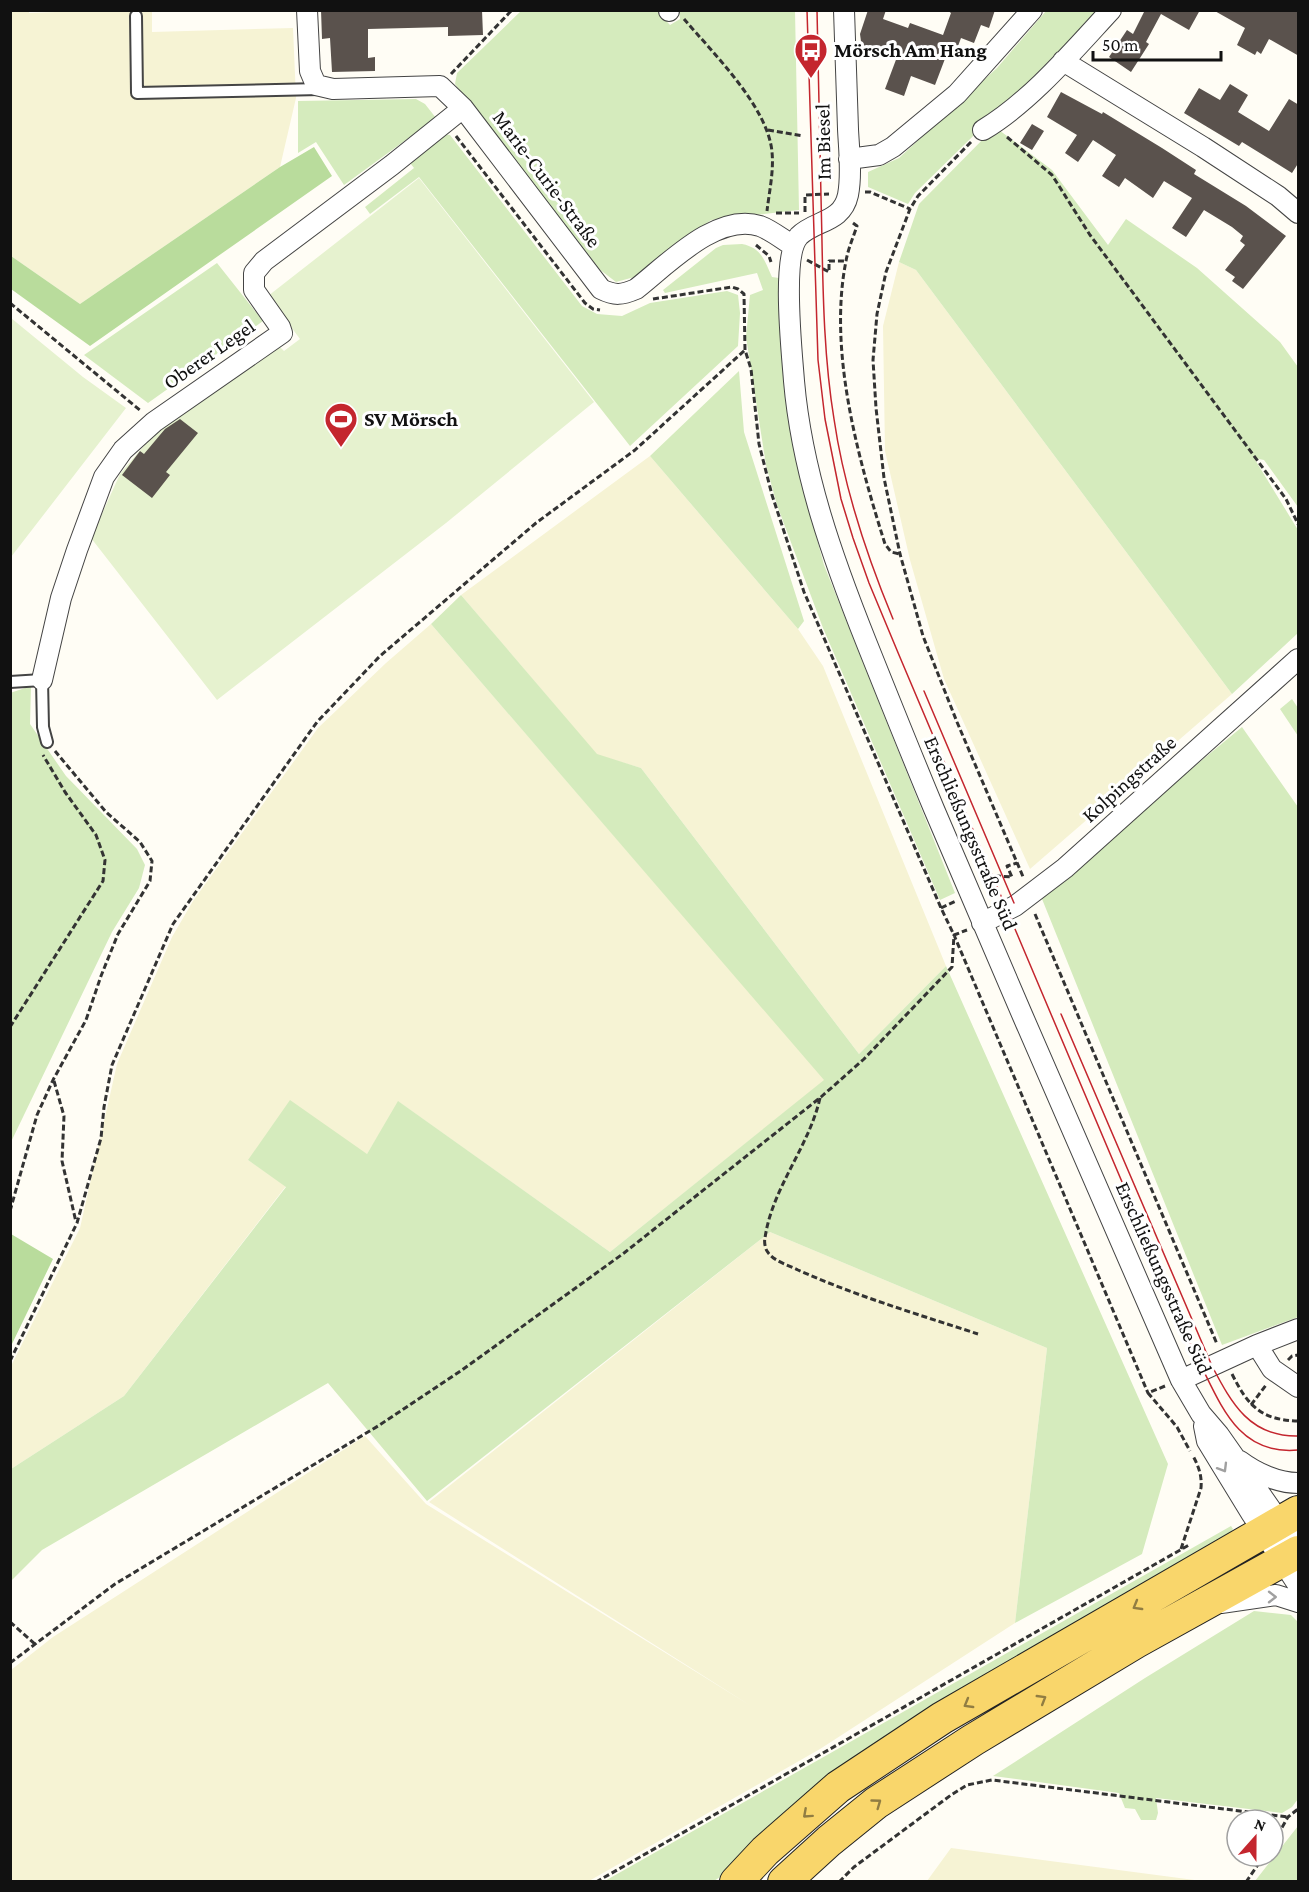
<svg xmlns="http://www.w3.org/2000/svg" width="1309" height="1892" font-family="'Crimson Pro',serif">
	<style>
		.farmland { fill: #f6f3d4 }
		.green { fill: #d5ebbd }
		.forest { fill: #b9dc9c }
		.pitch { fill: #e6f2cf }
		.building { fill: #5a524d }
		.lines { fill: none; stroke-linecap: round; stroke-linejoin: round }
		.lane-casing { stroke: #444; stroke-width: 14 }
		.street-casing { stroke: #444; stroke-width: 22 }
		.primary-casing { stroke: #222; stroke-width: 34 }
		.path { stroke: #333; stroke-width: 3; stroke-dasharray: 6 3; stroke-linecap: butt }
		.lane { stroke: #fff; stroke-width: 10 }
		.street { stroke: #fff; stroke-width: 20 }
		.primary { stroke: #f9d66b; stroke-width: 32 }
		.tram { stroke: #c4262e; stroke-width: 1.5 }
		.oneway { stroke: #a0a0a0 }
		.oneway2 { stroke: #917d42 }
		.labels { text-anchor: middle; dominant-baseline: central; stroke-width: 6; stroke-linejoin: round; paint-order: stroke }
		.poi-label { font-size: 21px; font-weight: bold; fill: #111; stroke: #fff; text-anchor: start }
		.street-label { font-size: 21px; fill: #111; stroke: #fff }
	</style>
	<rect width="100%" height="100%" fill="#fffdf5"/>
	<path class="farmland" d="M109,10l43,1v21l141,-4 3,70 -16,69 -200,137 -69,-48v-245h18v2z
		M899,262l17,8 316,424 -202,175 -86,-190 -34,-119 -25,-109 -2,-125z
		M650,456l148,173 25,37 123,300 -87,88 -218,-286 -44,-13 -136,-160z
		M431,624l394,456 -215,172 -211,-150 -32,52 -119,6 38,26 -162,210 -113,73 -1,-101 70,-140 37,-164 55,-127 21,-36 125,-173 68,-65z
		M770,1232l277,116 -32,275 -195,126 -231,132 -578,1v-212l42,-33 312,-201 61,68 325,202 -322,-204z
		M951,1848l251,33h-275z"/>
	<path class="green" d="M521,11h136l13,14 10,-6 -1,-8h116l4,199 -88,10 -73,56 -22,6 -17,-13 -144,-185 2,-11z
		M1046,11h52l-83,84 -100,98 -7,11 -40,-17v-15l31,-14 98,-90z
		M416,99l9,5 11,14 -92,67 -28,-43 -18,11v-52z
		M995,127l57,43 56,75 18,-26 71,49 83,74 18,25v140l-34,-47 -10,-2 44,72v103l-66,61 -316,-424 -17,-8 20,-58z
		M442,134l8,1 132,171 15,8 25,2 28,-13 77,-12 11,4 2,18 -2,33 -108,100 -211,-269 -49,37 -5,-7 49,-39 -7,-9z
		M742,244c20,4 22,16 30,33l7,1 6,117 11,67 28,103 131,328 -15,7 -117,-272 -46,-123 -11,-40 -20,-128 4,-42 13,-5 -6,-17 -92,20 -2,-3 53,-42 7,-3z
		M217,263l46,58 -115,82 -64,-48z
		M739,371l5,61 60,189 -6,8 -148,-173z
		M461,595l136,159 44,14 218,286 87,-88 222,498 -26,90 -127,69 32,-275 -277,-116 -343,269 -99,-118 -286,167 -31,31v-112l113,-73 162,-209 -38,-27 42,-60 77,54 31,-53 212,151 214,-172 -393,-456z
		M31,686l-1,38 36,52 71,73 8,16 -6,23 -27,44 -101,210 -1,-449z
		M1292,699l6,9v28l-18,-27z
		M1242,727l56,80v510l-76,28 -182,-451z
		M1231,1526l2,3 -9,13 -510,339 -111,1z
		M1254,1611l37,4 7,7v177l-6,8 -10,6 -126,-15 2,15 -2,7h-15l-6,-11 -10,-1 -6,-15 -126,-17 152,-98z
		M1298,1826v55h-43z"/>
	<path class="forest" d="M314,147l18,29 -242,170 -79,-57v-33l69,48 200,-137z
		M11,1234l42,25 -42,87z"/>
	<path class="pitch" d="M419,178l175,224 -148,121 -229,177 -126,-162 29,-64 45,-53 113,-76 6,6 16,-12 -32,-43z
		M11,318l72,59 43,31 -115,149z"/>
	<path class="building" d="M321,10h161l1,25 -35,1v-9l-80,2v29l7,-1v14l-43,1 -2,-34 -8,1z
		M868,10h18l-3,9 25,9 2,-5 33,12 8,-22 -4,-3h48l-6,18 -8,-3 -7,18 -13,-5 -3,8 -7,-3 -16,42 -24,-9 -7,20 -19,-7 12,-32 -34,-1 -3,-22z
		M1145,10h55l-11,20 -28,-16 -15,28 3,2 -18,28 -22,-15 18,-27 6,4z
		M1213,10h86v46l-30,-17 -8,15 -4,-3 -2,4 -18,-10 8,-17z
		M1230,84l18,11 -10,17 31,19 20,-32 10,6v57l-7,11 -50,-31 -3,4 -55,-33 15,-25 21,12z
		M1061,92l41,22 1,-2 59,36 34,22 -2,4 52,32 40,30 -43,53 -11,-8 3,-4 -10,-7 20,-25 -5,-4 3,-5 -11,-9 -28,-17 -18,27 -14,-9 20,-30 -28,-17 -11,17 -28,-20 -6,9 -17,-11 14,-21 -23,-15 -15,22 -13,-9 12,-18 -30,-18z
		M1032,124l12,7 -12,19 -12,-7z
		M180,419l18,14 -32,39 4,3 -18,23 -30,-23 18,-24 4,3 21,-25z"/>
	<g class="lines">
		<defs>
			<path id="lane" d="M136,16l1,77 183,-4
				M10,682l32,-2 1,47 4,15"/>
			<path id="street" d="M307,10l3,61 6,14 17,4 107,-3 23,22 138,181c14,7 21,6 35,0 32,-25 81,-77 124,-63 11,4 22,13 32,19
				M669,10v1
				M844,10c1,40 3,79 4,119 1,21 4,45 0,66 -6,28 -33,25 -49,41 -18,19 -7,117 -5,145 8,92 39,178 73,263 22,55 44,110 67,165 81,191 164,380 247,571l20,34 18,21 79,113
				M1063,61l140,86 75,49 20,17
				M983,130c47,-28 90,-79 128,-120
				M849,159l30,-4 14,-8 64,-53 75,-84
				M42,680l19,-82 16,-48 27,-73 19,-27 31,-28 128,-89 -2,-6 -26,-37v-17l10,-12 128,-96 71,-57
				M982,923l33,-17 50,-38 233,-209
				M1257,1345l15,24 26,18
				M1181,1380l76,-35 41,-16
				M1204,1426l3,15 44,72 47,72
				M1240,1461c16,12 38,22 58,22
				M1221,1603l55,-8 22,7"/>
			<path id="primary" d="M736,1882l29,-31 73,-64 104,-69 356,-206
				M784,1882l45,-41 47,-38 97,-63 163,-98 162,-90"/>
		</defs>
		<use href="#lane" class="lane-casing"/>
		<use href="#street" class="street-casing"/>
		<use href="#primary" class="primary-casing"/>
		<path class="path" d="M684,19c29,34 84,88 88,133 2,19 -3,41 -5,59
			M451,74l61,-64
			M768,130l35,6
			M456,136l129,167 8,6 7,1
			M1007,137l45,38 38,60 196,264 12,25
			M971,142l-53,54 -8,13 -24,63 -9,42 -4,46 3,48 8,70 16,76 23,82 34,86 67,157
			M865,192h5l40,17
			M805,212v-17l24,-1
			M776,213h23
			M853,223l4,3c-4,12 -9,23 -11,35 -18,90 12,197 39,283l6,8 9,2
			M756,245l13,11 2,6
			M807,260l22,12v-11h17
			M653,299l79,-12 6,2 6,5 1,56 6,19 8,75 13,51 32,97 137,316 13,27 13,-5
			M10,303l131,108
			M986,888l3,-1 -5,-12 28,2 -5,-11 10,-3
			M941,908l15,-7
			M1035,914l182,430
			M10,1027l93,-146 2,-21 -9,-25 -31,-43 -22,-37
			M54,1081l10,35 -2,45 14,61
			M820,1098c-11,49 -48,90 -55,140 -1,3 0,10 2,13 6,10 21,14 31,19 58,26 119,44 180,64
			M10,1211l27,-96 16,-35 33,-60 15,-44 17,-42 32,-53 2,-20 -12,-19 -34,-30 -51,-61
			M1288,1360l4,-4 6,-1
			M10,1361l67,-138 24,-85 3,-31 8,-42 61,-141 144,-202 63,-66 156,-133 99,-73 110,-100
			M1232,1374c16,32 29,46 66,47
			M1165,1386l-17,7 29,34 13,24
			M1251,1405l15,-20
			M1181,1549l20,-61c1,-12 -2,-21 -8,-32
			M10,1622l25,22
			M10,1663l105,-79 263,-158 84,-56 162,-117 197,-156 43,-38 88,-92 2,-32 194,458
			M1273,1843l15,-26 10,-8
			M596,1882l593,-337
			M839,1882l15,-15 97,-72 16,-10 25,-5 296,37
			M1246,1882l18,-26"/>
		<use href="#lane" class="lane"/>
		<use href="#street" class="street"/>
		<use href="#primary" class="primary"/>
		<path class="tram" d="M807,10l11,350 7,59 16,80 12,39 16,45 30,72 295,697c25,46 40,104 104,98
			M817,10c1,63 3,125 4,187 2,73 1,149 13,222 10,69 32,135 59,200
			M924,691l90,212
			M1061,1014l151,352c20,38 38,71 86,70"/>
	</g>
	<defs><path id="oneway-chevron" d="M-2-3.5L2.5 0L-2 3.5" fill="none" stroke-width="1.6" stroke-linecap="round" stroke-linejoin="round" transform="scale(1.5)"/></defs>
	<g class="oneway">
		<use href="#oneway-chevron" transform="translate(1223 1468) rotate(59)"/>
		<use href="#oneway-chevron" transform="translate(1272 1597)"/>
	</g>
	<g class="oneway2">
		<use href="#oneway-chevron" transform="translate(1137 1606) rotate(150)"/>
		<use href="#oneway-chevron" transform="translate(1042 1699) rotate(-31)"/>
		<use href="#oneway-chevron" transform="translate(968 1704) rotate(150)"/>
		<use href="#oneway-chevron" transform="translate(877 1803) rotate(-36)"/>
		<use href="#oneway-chevron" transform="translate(807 1814) rotate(138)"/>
	</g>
	<defs>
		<symbol id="bus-pin" viewBox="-11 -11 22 30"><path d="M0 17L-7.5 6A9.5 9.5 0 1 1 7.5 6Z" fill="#c4262e" stroke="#fff"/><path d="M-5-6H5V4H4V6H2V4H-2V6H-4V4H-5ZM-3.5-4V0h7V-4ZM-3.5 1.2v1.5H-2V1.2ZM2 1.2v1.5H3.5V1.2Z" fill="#fff"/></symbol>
		<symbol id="stadium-pin" viewBox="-11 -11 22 30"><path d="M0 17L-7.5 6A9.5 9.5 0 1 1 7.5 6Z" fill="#c4262e" stroke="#fff"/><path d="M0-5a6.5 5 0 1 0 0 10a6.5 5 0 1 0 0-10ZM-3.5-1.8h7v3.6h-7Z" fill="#fff"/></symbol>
	</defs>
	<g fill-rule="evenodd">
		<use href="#bus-pin" x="792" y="31" width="38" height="52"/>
		<use href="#stadium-pin" x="322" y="400" width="38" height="52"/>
	</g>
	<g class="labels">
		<g class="poi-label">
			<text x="834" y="50">Mörsch Am Hang</text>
			<text x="364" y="419">SV Mörsch</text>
		</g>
		<g class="street-label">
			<text transform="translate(823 142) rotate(-91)">Im Biesel</text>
			<text transform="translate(547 179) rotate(53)">Marie-Curie-Straße</text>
			<text transform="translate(209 354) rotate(-35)">Oberer Legel</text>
			<text transform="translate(1129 779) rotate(-42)">Kolpingstraße</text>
			<text transform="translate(971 833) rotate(67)">Erschließungsstraße Süd</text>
			<text transform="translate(1164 1278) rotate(66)">Erschließungsstraße Süd</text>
		</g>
	</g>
	<rect width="1309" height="1892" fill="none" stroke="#111111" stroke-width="24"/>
	<g transform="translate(1255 1838) rotate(21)"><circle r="28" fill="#ffffff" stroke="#a0a0a0" stroke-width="1.5"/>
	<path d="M0-4.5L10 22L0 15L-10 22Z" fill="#c4262e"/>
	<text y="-9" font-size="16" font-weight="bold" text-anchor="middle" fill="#111111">N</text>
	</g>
	<path d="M1093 51v9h128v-9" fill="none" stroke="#111111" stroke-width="3"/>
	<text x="1102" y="51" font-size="18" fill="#111111" stroke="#ffffff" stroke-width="4.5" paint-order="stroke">50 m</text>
</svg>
